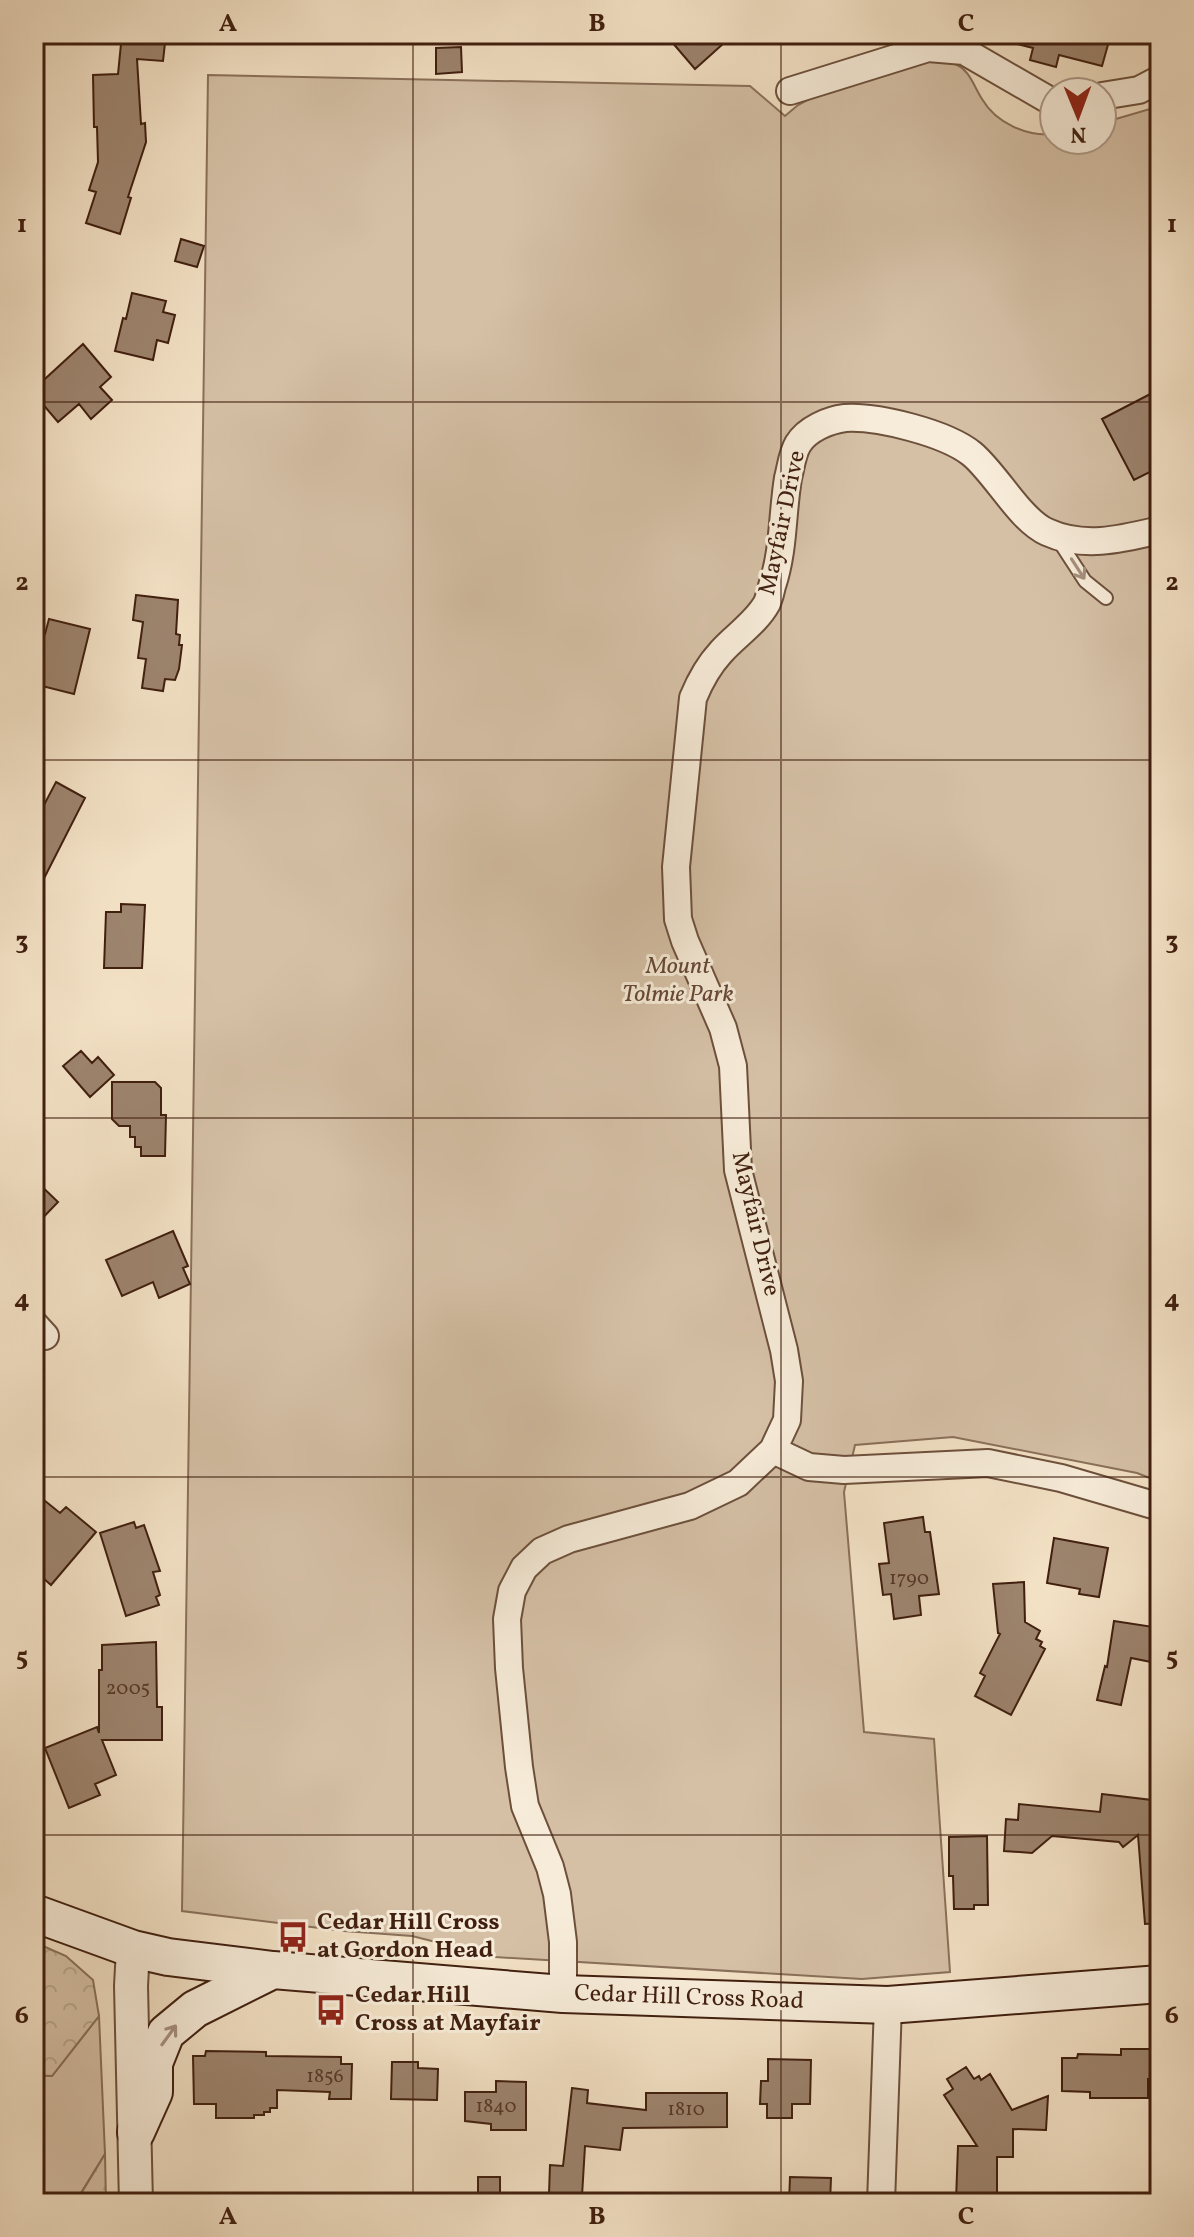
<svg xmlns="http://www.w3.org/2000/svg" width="1194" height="2237" font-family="Vollkorn,serif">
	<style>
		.green { fill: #d5c0a6; stroke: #8a705a; stroke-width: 2 }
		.forest { fill: url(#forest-crowns); stroke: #8a705a; stroke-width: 2 }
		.building { fill: #9d846e; stroke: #401f0f; stroke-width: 2 }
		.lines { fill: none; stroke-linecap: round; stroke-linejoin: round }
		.service-casing { stroke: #6d503c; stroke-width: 16 }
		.minor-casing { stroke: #6d503c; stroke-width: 30 }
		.tertiary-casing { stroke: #6d503c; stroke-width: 36 }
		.secondary-casing { stroke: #401f0f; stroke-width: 40 }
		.service { stroke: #f7ecd9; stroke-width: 12 }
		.minor { stroke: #f7ecd9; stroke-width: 26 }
		.tertiary { stroke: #f7ecd9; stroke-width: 32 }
		.secondary { stroke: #f7ecd9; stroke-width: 36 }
		.oneway { stroke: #a5907e }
		.grid { fill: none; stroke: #401f0f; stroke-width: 2; stroke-opacity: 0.55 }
		.labels { text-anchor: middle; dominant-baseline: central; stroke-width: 6; stroke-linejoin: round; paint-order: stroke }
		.number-label { font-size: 20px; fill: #573827 }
		.street-label { font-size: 24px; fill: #401f0f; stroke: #f7ecd9 }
		.park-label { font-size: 24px; font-style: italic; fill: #654735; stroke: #f7ecd9 }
		.poi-label { font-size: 24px; font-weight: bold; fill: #401f0f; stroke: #f7ecd9; text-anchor: start }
		.neatline { fill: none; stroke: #401f0f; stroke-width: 3 }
		.grid-label { font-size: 26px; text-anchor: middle; font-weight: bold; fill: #401f0f }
	</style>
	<defs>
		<pattern id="forest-crowns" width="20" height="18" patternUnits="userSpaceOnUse" patternTransform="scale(2)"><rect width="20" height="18" fill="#d5c0a6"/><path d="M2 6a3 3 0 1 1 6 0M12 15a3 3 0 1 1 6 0" fill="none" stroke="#b8a58e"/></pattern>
	</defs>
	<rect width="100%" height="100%" fill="#f3e1c5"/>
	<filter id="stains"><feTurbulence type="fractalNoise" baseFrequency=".0025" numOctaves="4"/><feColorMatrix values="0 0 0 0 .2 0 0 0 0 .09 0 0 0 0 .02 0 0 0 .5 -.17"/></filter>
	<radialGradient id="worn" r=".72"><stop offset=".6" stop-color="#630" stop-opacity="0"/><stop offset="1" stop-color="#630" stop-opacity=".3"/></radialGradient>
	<path class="green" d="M930,61c8,1 18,-1 25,3 15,6 19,23 27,35 14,24 45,38 72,35v6h48v-17l58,-17v1376l-23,-9 -184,-36 -98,8 -11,47 20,240 70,7 16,233 -88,7 -367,-22 -83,-21 -68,-5 -162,-20 26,-1836 542,11 35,30 13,-11 15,-8z
		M99,2016l6,138 -26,42v7h-45v-128l18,1z"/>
	<path class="forest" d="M34,1942l32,14 27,24 6,36 -47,60 -18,-1z
		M105,2154l1,49h-27v-6z"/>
	<path class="building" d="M122,34h44l-3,27 -26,-2 4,65 4,-1 1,19 -18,55 3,1 -11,36 -34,-11 10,-31 -7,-2 9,-28 -1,-35h-3l-1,-52 25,-1z
		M665,34h69l-39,35z
		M1007,34h104l-9,32 -43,-11 -3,12 -26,-7 3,-12 -27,-7z
		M461,47l1,25 -26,2v-26z
		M181,239l23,7 -7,21 -22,-6z
		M132,293l34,8 -3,11 12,3 -7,28 -11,-3 -4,20 -38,-9 8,-33 3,1z
		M83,344l28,33 -11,10 12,13 -21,19 -12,-15 -21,18 -24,-28v-5z
		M1160,389v78l-26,13 -32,-61z
		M136,595l42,5 -2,34 4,1 -1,10h3l-3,24 -4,11 -10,-1 -2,12 -21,-3 4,-29 -8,-1 5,-36 -10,-2z
		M49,619l41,10 -16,65 -40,-10v-52l11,2z
		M56,782l29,16 -51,100v-74z
		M121,904l24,1 -3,63h-38l2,-56h15z
		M81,1051l11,12 6,-6 16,18 -24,22 -27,-31z
		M112,1082h43l6,6v27h5l-1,41h-24v-9h-6v-10h-5v-11h-11l-7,-7z
		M34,1179l24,23 -24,25z
		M173,1231l15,35 -5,2 7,16 -31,14 -6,-16 -31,14 -16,-36z
		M34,1492l26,21 6,-6 30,25 -45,53 -17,-15v-7l10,-12 -10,-8z
		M923,1517l2,15h5l9,62 -20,2 2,19 -27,4 -3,-25 -8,1 -4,-31 10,-1 -5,-40z
		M134,1522l2,6 8,-3 16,46 -7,1 7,23 -4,2 3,8 -33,11 -26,-83z
		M1054,1538l54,10 -9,49 -20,-3 1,-5 -33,-6z
		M1024,1582l1,40 15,9 -4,8 6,3 -2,4 5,3 -34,66 -36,-19 10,-20 -5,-3 20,-39 -2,-1 -5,-49z
		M1114,1621l46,7v31l-9,-1v4l-20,-4 -10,47 -24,-5 8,-34 2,1z
		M156,1642l1,65h5v33h-60l14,35 -21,9 5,11 -31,13 -24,-60 52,-21 2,6v-63h3v-25z
		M1102,1794l58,7v122l-15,1 -7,-89 -15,12 -4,-5 -67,-6 -20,17 -28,-2 2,-32 12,1 1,-16 81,8z
		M987,1836l1,69h-14v4h-20l-1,-33h-4v-39z
		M1121,2049h31l-1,30h-3v19h-58v-6l-28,-1v-33h15l1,-4 43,1z
		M206,2051l60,1v4l75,1v7h11l-1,35h-22l1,-7 -53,-2v18h-7v4h-6v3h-10v3h-38v-14h-22l-1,-48h12z
		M768,2059l43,1 -1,44h-18v14h-25v-14h-7l1,-23h7z
		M392,2062h26v6l20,1 -1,31 -46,-1z
		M966,2067l8,12 5,-3 2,4 9,-6 22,36 36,-14 -2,34 -33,-1v28h-16v46h-39l-2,-2 2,-55h19l-33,-51 9,-6 -6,-10z
		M496,2081l30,1v48h-35v-6l-26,-3v-29h31z
		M572,2088l16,2 -1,13 59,7v-17h81v34l-104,1 -3,22 -35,-4 -3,50 -33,-2 1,-29 13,1z
		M478,2177h22v20h-22z
		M790,2177l41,1 -1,25h-41z"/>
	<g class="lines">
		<defs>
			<path id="service" d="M1057,538l28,43 21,17"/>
			<path id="minor" d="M790,91l138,-43 36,3 90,52
				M1102,96l37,-6 21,-11
				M34,1324l11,12
				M773,1450l36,17 35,3 144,-7 73,15 99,29
				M563,1994v-52l-6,-48 -7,-27 -25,-61 -6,-39 -10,-99 -2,-49 5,-28 12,-23 18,-17 27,-12 121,-33 48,-23 35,-33 14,-30 2,-39 -5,-31 -46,-180 -5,-104 -10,-38 -38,-87 -7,-22 -2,-52 17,-169c7,-17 15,-32 28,-46 14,-16 35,-29 46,-49 2,-5 4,-12 5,-17 12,-36 10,-71 16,-108 3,-11 4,-24 10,-34 9,-15 31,-24 47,-26 33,-2 101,15 127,36 24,20 48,66 75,78 37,17 75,7 113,-2
				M881,2203l7,-198"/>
			<path id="tertiary" d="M133,1949l-2,37 5,217"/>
			<path id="secondary" d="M34,1913l99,36 35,8 105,13 290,24 325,11 272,-21
				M136,2132l18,-40v-29l12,-30 29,-24 78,-39"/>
		</defs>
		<use href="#service" class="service-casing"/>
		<use href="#minor" class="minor-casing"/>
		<use href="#tertiary" class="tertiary-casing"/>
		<use href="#secondary" class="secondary-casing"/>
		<use href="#service" class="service"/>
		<use href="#minor" class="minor"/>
		<use href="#tertiary" class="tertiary"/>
		<use href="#secondary" class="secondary"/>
	</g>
	<defs><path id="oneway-shaft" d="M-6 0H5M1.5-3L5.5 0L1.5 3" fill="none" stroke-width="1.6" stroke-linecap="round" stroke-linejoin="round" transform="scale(2)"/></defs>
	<g class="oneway">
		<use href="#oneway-shaft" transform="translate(1078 569) rotate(57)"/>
		<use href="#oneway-shaft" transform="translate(169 2035) rotate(-54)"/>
	</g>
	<path class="grid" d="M413,34v2169M781,34v2169M34,402h1126M34,760h1126M34,1118h1126M34,1477h1126M34,1835h1126"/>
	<defs>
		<symbol id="bus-bare" viewBox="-9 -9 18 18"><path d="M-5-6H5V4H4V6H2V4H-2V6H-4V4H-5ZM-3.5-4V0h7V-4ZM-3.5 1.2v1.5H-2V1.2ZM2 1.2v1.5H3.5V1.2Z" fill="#8f2418" stroke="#f7ecd9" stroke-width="2.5" paint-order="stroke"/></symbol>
	</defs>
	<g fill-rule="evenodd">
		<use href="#bus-bare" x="271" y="1915" width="44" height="44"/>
		<use href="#bus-bare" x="309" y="1988" width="44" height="44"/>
	</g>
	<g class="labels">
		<g class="number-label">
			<text x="909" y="1579">1790</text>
			<text x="128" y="1689">2005</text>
			<text x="325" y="2077">1856</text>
			<text x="496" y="2107">1840</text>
			<text x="686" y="2110">1810</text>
		</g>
		<g class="street-label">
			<text transform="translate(783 523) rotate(-78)">Mayfair Drive</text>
			<text transform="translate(755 1224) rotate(77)">Mayfair Drive</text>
			<text transform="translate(689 1998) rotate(2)">Cedar Hill Cross Road</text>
		</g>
		<g class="park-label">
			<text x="678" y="967">Mount<tspan x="678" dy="28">Tolmie Park</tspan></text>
		</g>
		<g class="poi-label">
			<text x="317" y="1923">Cedar Hill Cross<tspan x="317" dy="28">at Gordon Head</tspan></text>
			<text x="355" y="1996">Cedar Hill<tspan x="355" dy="28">Cross at Mayfair</tspan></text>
		</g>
	</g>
	<rect width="1194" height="2237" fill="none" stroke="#f3e1c5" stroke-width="88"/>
	<g transform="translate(1078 116) rotate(179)"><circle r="38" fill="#f7ecd9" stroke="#ae9a88" stroke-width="2"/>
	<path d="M0-6L14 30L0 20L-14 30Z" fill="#8f2418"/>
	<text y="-12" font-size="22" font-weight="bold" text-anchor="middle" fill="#401f0f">N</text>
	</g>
	<rect x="44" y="44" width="1106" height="2149" class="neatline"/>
	<g class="grid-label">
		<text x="228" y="31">A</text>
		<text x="597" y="31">B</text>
		<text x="966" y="31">C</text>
		<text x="22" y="232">1</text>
		<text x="1172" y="232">1</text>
		<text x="22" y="590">2</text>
		<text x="1172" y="590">2</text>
		<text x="22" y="949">3</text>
		<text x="1172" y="949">3</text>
		<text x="22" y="1307">4</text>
		<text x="1172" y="1307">4</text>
		<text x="22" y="1665">5</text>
		<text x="1172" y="1665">5</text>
		<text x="22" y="2023">6</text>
		<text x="1172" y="2023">6</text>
		<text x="228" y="2224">A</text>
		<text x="597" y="2224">B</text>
		<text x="966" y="2224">C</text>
	</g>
	<rect width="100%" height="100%" filter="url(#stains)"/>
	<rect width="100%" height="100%" fill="url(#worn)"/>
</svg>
